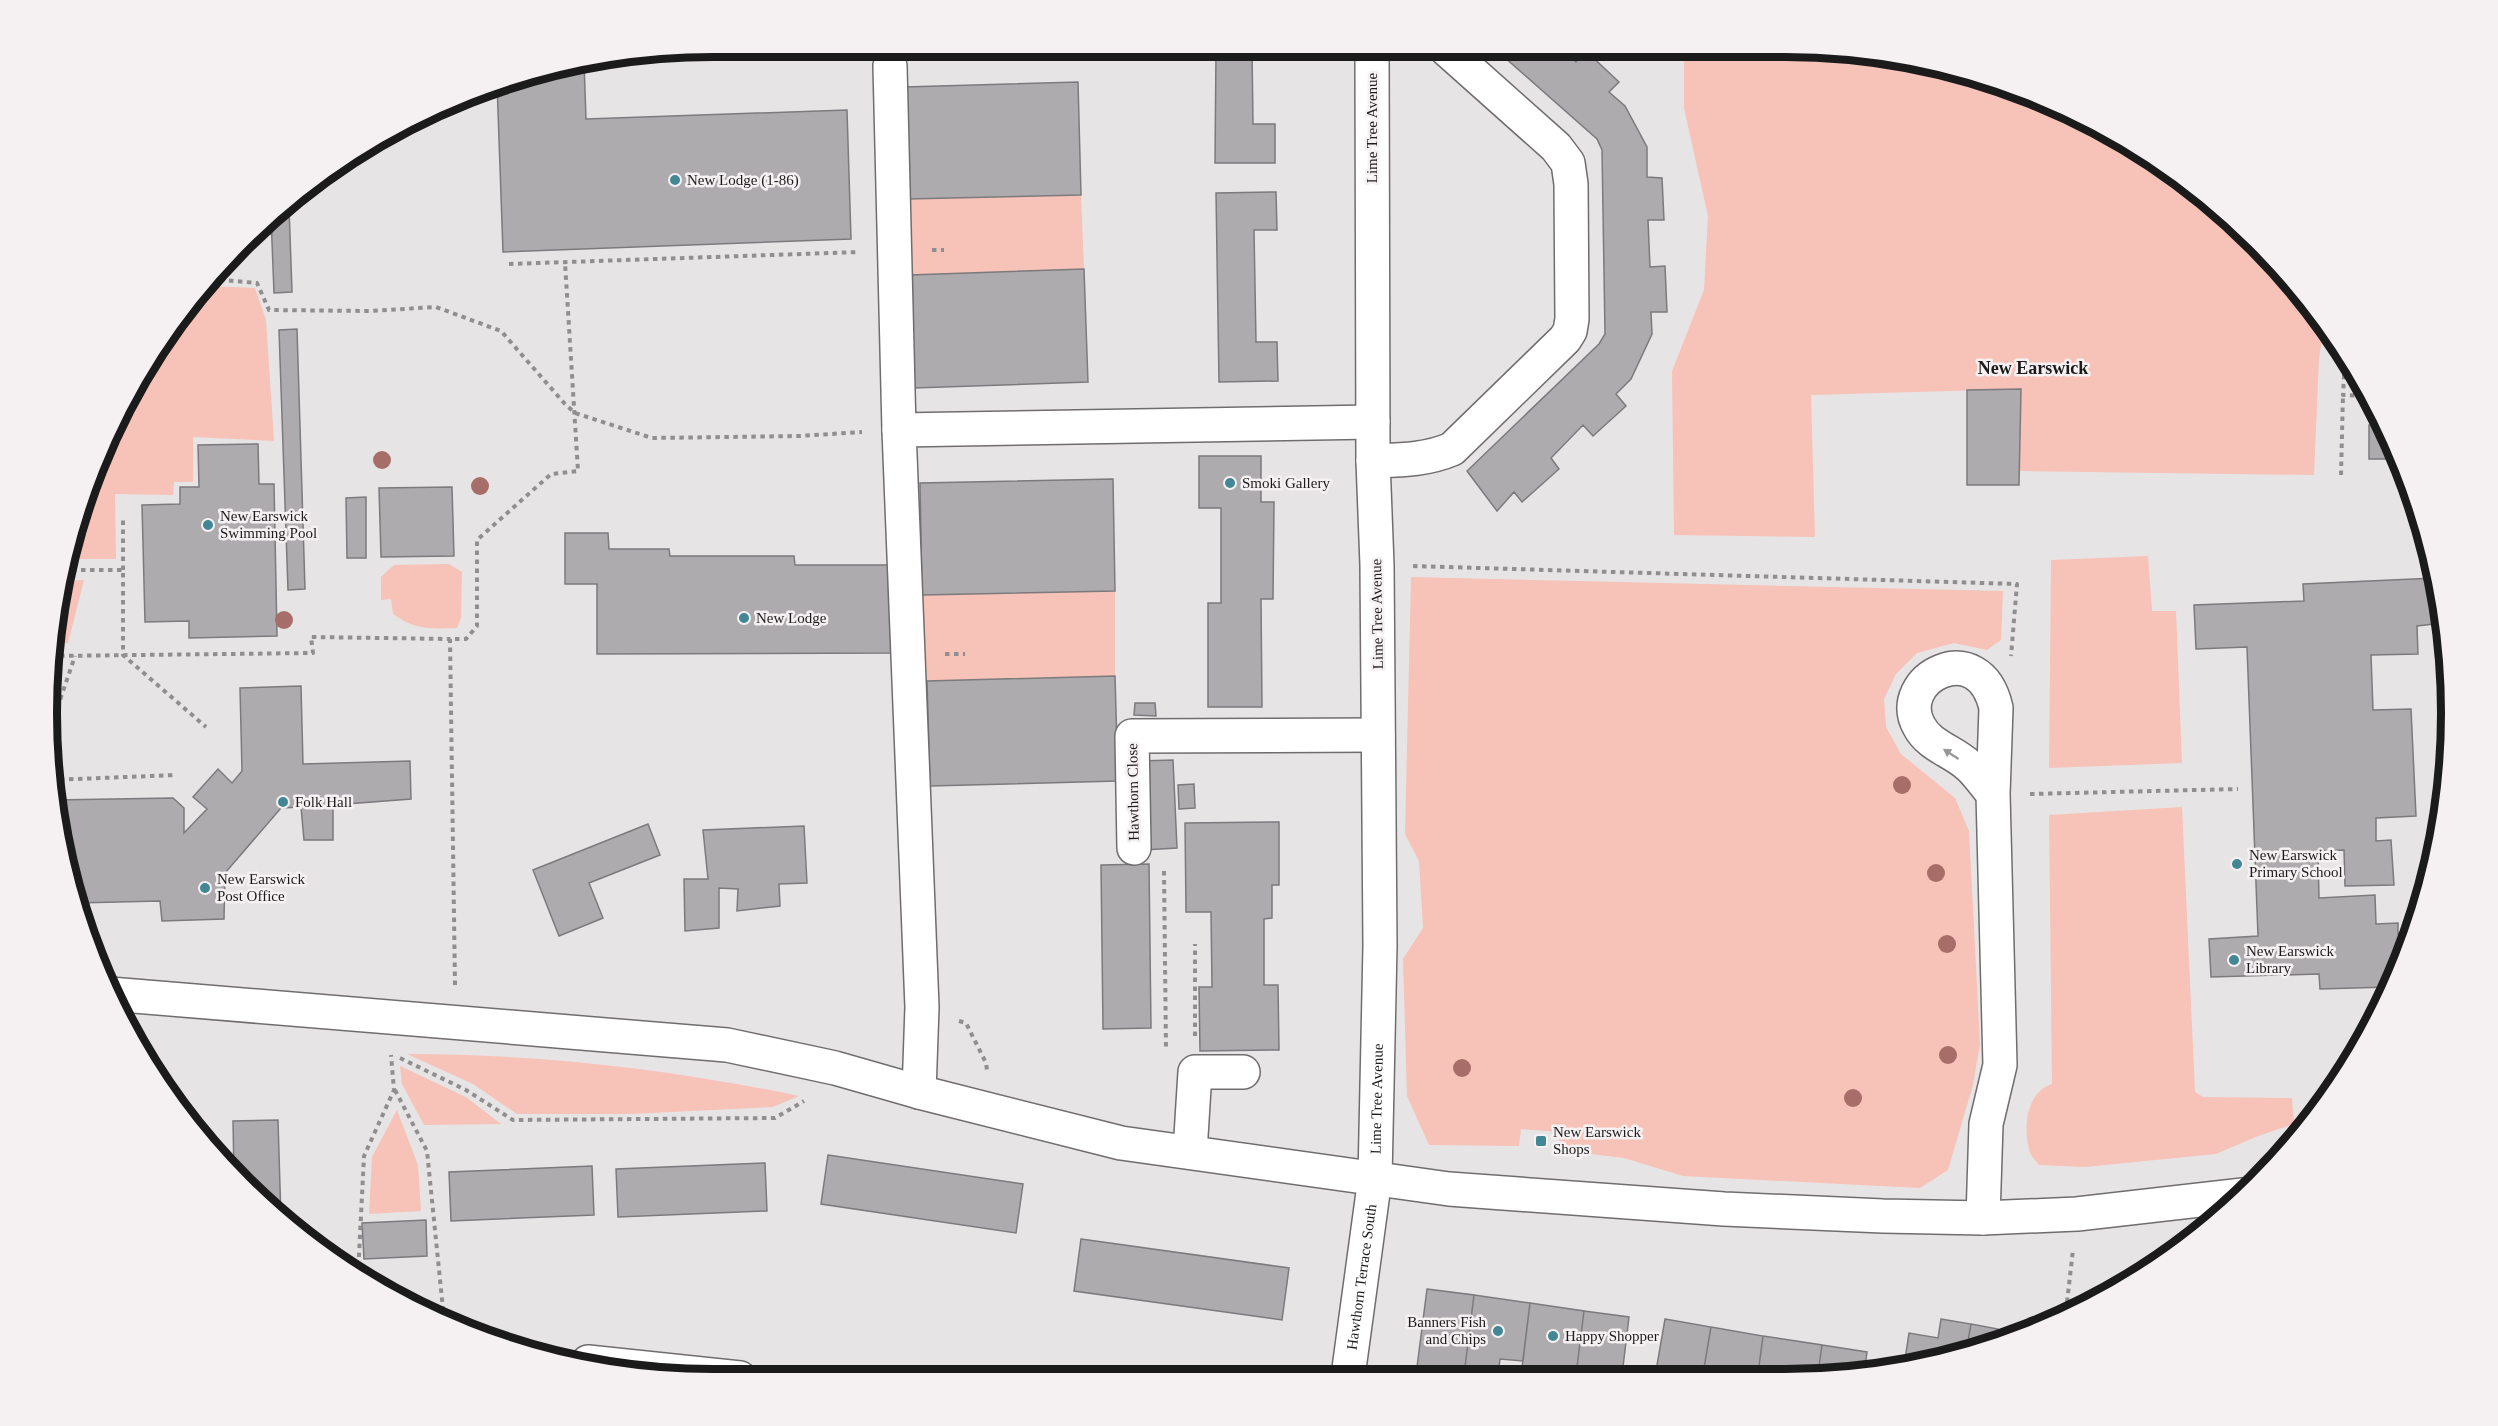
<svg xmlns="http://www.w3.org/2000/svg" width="2498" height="1426" font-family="'Times New Roman',serif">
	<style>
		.green { fill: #f7c2b7 }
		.building { fill: #adabae; stroke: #7c7a7d; stroke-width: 1.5 }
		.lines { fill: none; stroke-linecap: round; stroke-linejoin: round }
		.minor-casing { stroke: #706d6e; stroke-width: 36 }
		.path { stroke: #908e8f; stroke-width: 4; stroke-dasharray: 4.5 4.5; stroke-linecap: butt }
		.minor { stroke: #fff; stroke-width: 33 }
		.tree { fill: #a76d68 }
		.oneway { fill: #999899 }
		.poi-dot { fill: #428793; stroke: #f5f1f3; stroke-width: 2 }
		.labels { text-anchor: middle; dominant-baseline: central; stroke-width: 5; stroke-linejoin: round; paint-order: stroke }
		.street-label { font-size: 15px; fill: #1c1b1c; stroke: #f5f1f3 }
		.poi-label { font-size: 15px; fill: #1c1b1c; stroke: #f5f1f3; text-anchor: start }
		.quarter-label { font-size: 18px; font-weight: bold; fill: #1c1b1c; stroke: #f5f1f3 }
		.rim { fill: none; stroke: #1c1b1c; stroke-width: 8 }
	</style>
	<rect width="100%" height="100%" fill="#e7e4e6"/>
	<path class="green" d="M1684,48h144l171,34 120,54 106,76 89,96 10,16 -5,35 -5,116 -294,-4v-82l-209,6 4,142 -141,-2 -2,-164 32,-81 4,-74 -24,-108z
		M1081,195l3,74 -174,6 -3,-76z
		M206,286l49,2 11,32 8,121 -81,-4v45h-19l-1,13 -58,-1 1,65h-51l4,-19 46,-121 44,-77z
		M2148,556l4,55h24l6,152 -133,5 2,-208z
		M449,564l13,8 -1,46 -4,10c-26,1 -42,2 -64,-14l-2,-15 -10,1v-23l13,-12z
		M1411,577l592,14 -2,49 -14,10 -33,-7 -37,10 -21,21 -12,25 2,28 15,27 54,44 14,33 11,213 -7,41 -25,85 -28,18 -237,-12 -59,-18 -65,-8 1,-18 -39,-3 -2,17 -90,-1 -22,-49 -4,-137 20,-31 -4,-67 -14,-27z
		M84,580l-16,63 -16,1v-18l9,-45z
		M1115,591v85l-188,5 -5,-86z
		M2182,807l13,285 8,5 89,1 2,26 -36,12 -42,18 -131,13 -46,-2c-4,-5 -9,-10 -10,-16 -6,-23 -2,-57 23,-65l-3,-269z
		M407,1054c132,0 263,15 392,42l-26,11 -142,7h-114l-44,-30z
		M400,1066l66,31 35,27 -77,1 -22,-41z
		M397,1110l21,55 3,46 -52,3 3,-57z"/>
	<path class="building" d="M1495,49h66l15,13 10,-11 33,31 -10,10 16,14 22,41v30l15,1 2,42h-16l2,47 15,-1 2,46h-16l1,22 -21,45 -15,15 10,12 -33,30 -10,-11 -32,33 8,11 -37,33 -8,-10 -17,19 -30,-40 132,-127 6,-10 -3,-184 -5,-11z
		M1216,50h36l1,74h22v39h-60z
		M584,62l2,57 261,-9 4,129 -348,13 -6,-169z
		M1078,82l3,113 -174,4 -3,-112z
		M1276,192l1,38h-23l2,112h21l1,39 -59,1 -3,-189z
		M281,207h8l3,85 -18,1 -3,-77z
		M271,216l1,18h-22z
		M1084,269l4,113 -174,6 -4,-113z
		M297,329l8,260 -17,1 -9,-260z
		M2021,389l-2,96h-52v-95z
		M2369,425h16l13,34h-29z
		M258,444l1,40h15l3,152 -88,2v-17l-44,1 -3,-117 38,-1v-17h19l-1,-42z
		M1199,456h62v46h13l-1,97h-12l1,108h-54v-104h13v-95h-22z
		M1113,479l2,112 -193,4 -2,-112z
		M452,487l2,69 -73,1 -2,-69z
		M366,497v61h-19l-1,-60z
		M2422,522l7,19 5,29h-12z
		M565,533h43l1,16h60l1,7h124l1,9h96l1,88 -295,1v-70h-32z
		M2435,578l7,45 -25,3 1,28 -47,1 2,55 38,-1 5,107 -40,2v23l15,-1 3,45 -49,1 -1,-36 -26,1 1,47 56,-3 1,29 22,-1v11l16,-1 -25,54 -69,2 -1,-15 -108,3 -2,-38 49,-3 -11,-289 -51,2 -2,-44 110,-4 -1,-17z
		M1115,676l3,105 -188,5 -3,-105z
		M301,686l2,78 107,-3 1,38 -78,6v35h-29l-3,-33 -20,1 -56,65 -1,46 -62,2 -2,-20 -83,2 -18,-60 -5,-43 119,-2 11,10v25l23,-24 -14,-12 25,-28 14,14 10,-12 -2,-83z
		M1135,703h20l1,13 -22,-1z
		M1173,760l4,88 -34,2 -4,-89z
		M1194,784l1,24 -16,1 -1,-24z
		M1279,822v63h-7v33l-8,1v66h14l1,65 -79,1 -1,-64h13l-1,-75h-25l-1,-89z
		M648,824l12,31 -71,28 14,35 -44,18 -26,-66z
		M804,826l3,57 -28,1 1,22 -43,5 1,-22 -19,-1v40l-34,3 -1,-52h24l-5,-49z
		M1149,864l2,164 -48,1 -2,-164z
		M278,1120l3,100 -47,-45 -1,-54z
		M828,1155l195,29 -7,49 -195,-29z
		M765,1163l2,48 -149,6 -2,-48z
		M592,1166l2,49 -143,6 -2,-49z
		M426,1220l1,36 -63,3 -2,-36z
		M1081,1239l208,29 -7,52 -208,-29z
		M1427,1289l47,6 -10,80h-16v-5l-31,-3z
		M1474,1295l56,8 -7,58 -23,-2 -2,16h-34z
		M1530,1303l54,8 -8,64h-55z
		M1584,1311l45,6 -7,58h-46z
		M1665,1319l46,8 -8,47 -25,1 -22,-4z
		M1941,1319l30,5 -5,28 -62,14 5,-33 29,5z
		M1971,1324l27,5 -2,13 5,1 -35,9z
		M1711,1327l52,9 -5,38h-55z
		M1763,1336l59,9 -4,29h-60z
		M1822,1345l45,7 -3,22h-46z"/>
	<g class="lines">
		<defs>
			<g id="minor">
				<path d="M890,66l9,364 23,577 -3,85"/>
				<path d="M899,430l474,-8"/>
				<path d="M1373,461c28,-1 53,-1 79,-12l113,-110 5,-8 2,-12 -1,-135 -3,-21 -12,-16 -110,-98"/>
				<path d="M1134,848l-2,-112 246,-1"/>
				<path d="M110,994l617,51 108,23 84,24 202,51 328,46 275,20 159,7 100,2 94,-4 166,-19"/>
				<path d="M1190,1152l5,-80h48"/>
				<path d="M1983,1218l3,-94 14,-59 -7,-271 3,-86c-17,-75 -103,-29 -77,18 10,20 34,25 50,40 9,8 16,19 24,28"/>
				<path d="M588,1362l152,16"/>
				<path id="s1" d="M1348,1376l27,-198 5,-232 -3,-381 -4,-104 -1,-411"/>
			</g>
		</defs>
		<use href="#minor" class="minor-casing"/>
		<path class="path" d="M932,250h12
			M509,264l350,-12
			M211,279l46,4 12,27 101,1 66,-4 65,24 64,73 10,9 77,25 147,-2 63,-4
			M2345,357l-2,38 26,1
			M2341,475l2,-80
			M1413,566l604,18 -6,72
			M63,570h60v85l83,72
			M123,570v-52
			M945,654h20
			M51,656l262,-3 -2,-16 139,2
			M51,780l125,-5
			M57,780l2,-77 16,-47
			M2030,794l208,-5
			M1164,871l2,178
			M455,985l-5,-346h16l11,-13v-86l74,-66 27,-3 -13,-208
			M959,1021l7,2 20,40 1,7
			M1195,1036v-92
			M400,1058l66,32 47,30 262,-2 29,-17
			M395,1090l32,61 17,168
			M358,1275l6,-119 30,-66 -3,-35
			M2066,1311l7,-61"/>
		<use href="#minor" class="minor"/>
	</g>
	<g class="tree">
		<circle cx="382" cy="460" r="9"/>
		<circle cx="480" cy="486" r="9"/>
		<circle cx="284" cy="620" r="9"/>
		<circle cx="1902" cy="785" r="9"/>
		<circle cx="1936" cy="873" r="9"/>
		<circle cx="1947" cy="944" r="9"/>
		<circle cx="1948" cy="1055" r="9"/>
		<circle cx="1462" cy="1068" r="9"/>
		<circle cx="1853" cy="1098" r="9"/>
	</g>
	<defs><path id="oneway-solid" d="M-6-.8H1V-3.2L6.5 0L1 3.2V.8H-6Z" transform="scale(1.5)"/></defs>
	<use class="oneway" href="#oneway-solid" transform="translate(1951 754) rotate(-147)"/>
	<g class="poi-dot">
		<circle cx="675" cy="180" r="6"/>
		<circle cx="1230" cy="483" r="6"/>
		<circle cx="208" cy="525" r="6"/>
		<circle cx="744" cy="618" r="6"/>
		<circle cx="283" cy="802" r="6"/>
		<circle cx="2237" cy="864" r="6"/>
		<circle cx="205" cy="888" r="6"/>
		<circle cx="2234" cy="960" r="6"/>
		<rect x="1535" y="1135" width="12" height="12" rx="3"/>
		<circle cx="1498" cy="1331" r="6"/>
		<circle cx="1553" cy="1336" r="6"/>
	</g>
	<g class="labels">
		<g class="street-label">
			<text transform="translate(1372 128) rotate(-90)">Lime Tree Avenue</text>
			<text transform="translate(1377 614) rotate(-91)">Lime Tree Avenue</text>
			<text transform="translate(1133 792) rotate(-91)">Hawthorn Close</text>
			<text stroke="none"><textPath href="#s1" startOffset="279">Lime Tree Avenue</textPath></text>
			<text stroke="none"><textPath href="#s1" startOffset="100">Hawthorn Terrace South</textPath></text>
		</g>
		<g class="poi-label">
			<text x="687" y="180">New Lodge (1-86)</text>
			<text x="1242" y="483">Smoki Gallery</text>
			<text x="220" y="516">New Earswick<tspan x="220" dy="17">Swimming Pool</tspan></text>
			<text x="756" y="618">New Lodge</text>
			<text x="295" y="802">Folk Hall</text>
			<text x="2249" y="855">New Earswick<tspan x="2249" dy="17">Primary School</tspan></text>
			<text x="217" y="879">New Earswick<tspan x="217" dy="17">Post Office</tspan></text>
			<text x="2246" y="951">New Earswick<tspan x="2246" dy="17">Library</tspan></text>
			<text x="1553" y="1132">New Earswick<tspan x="1553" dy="17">Shops</tspan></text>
			<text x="1486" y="1322" text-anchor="end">Banners Fish<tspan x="1486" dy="17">and Chips</tspan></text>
			<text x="1565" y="1336">Happy Shopper</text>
		</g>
		<g class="quarter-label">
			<text x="2033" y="368">New Earswick</text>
		</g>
	</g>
	<path d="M0 0H2498V1426H0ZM713 57H1785A656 656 0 0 1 2441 713V713A656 656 0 0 1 1785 1369H713A656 656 0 0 1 57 713V713A656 656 0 0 1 713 57Z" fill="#f5f1f3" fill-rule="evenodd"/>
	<path class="rim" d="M713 57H1785A656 656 0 0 1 2441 713V713A656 656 0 0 1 1785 1369H713A656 656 0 0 1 57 713V713A656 656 0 0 1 713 57Z"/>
</svg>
